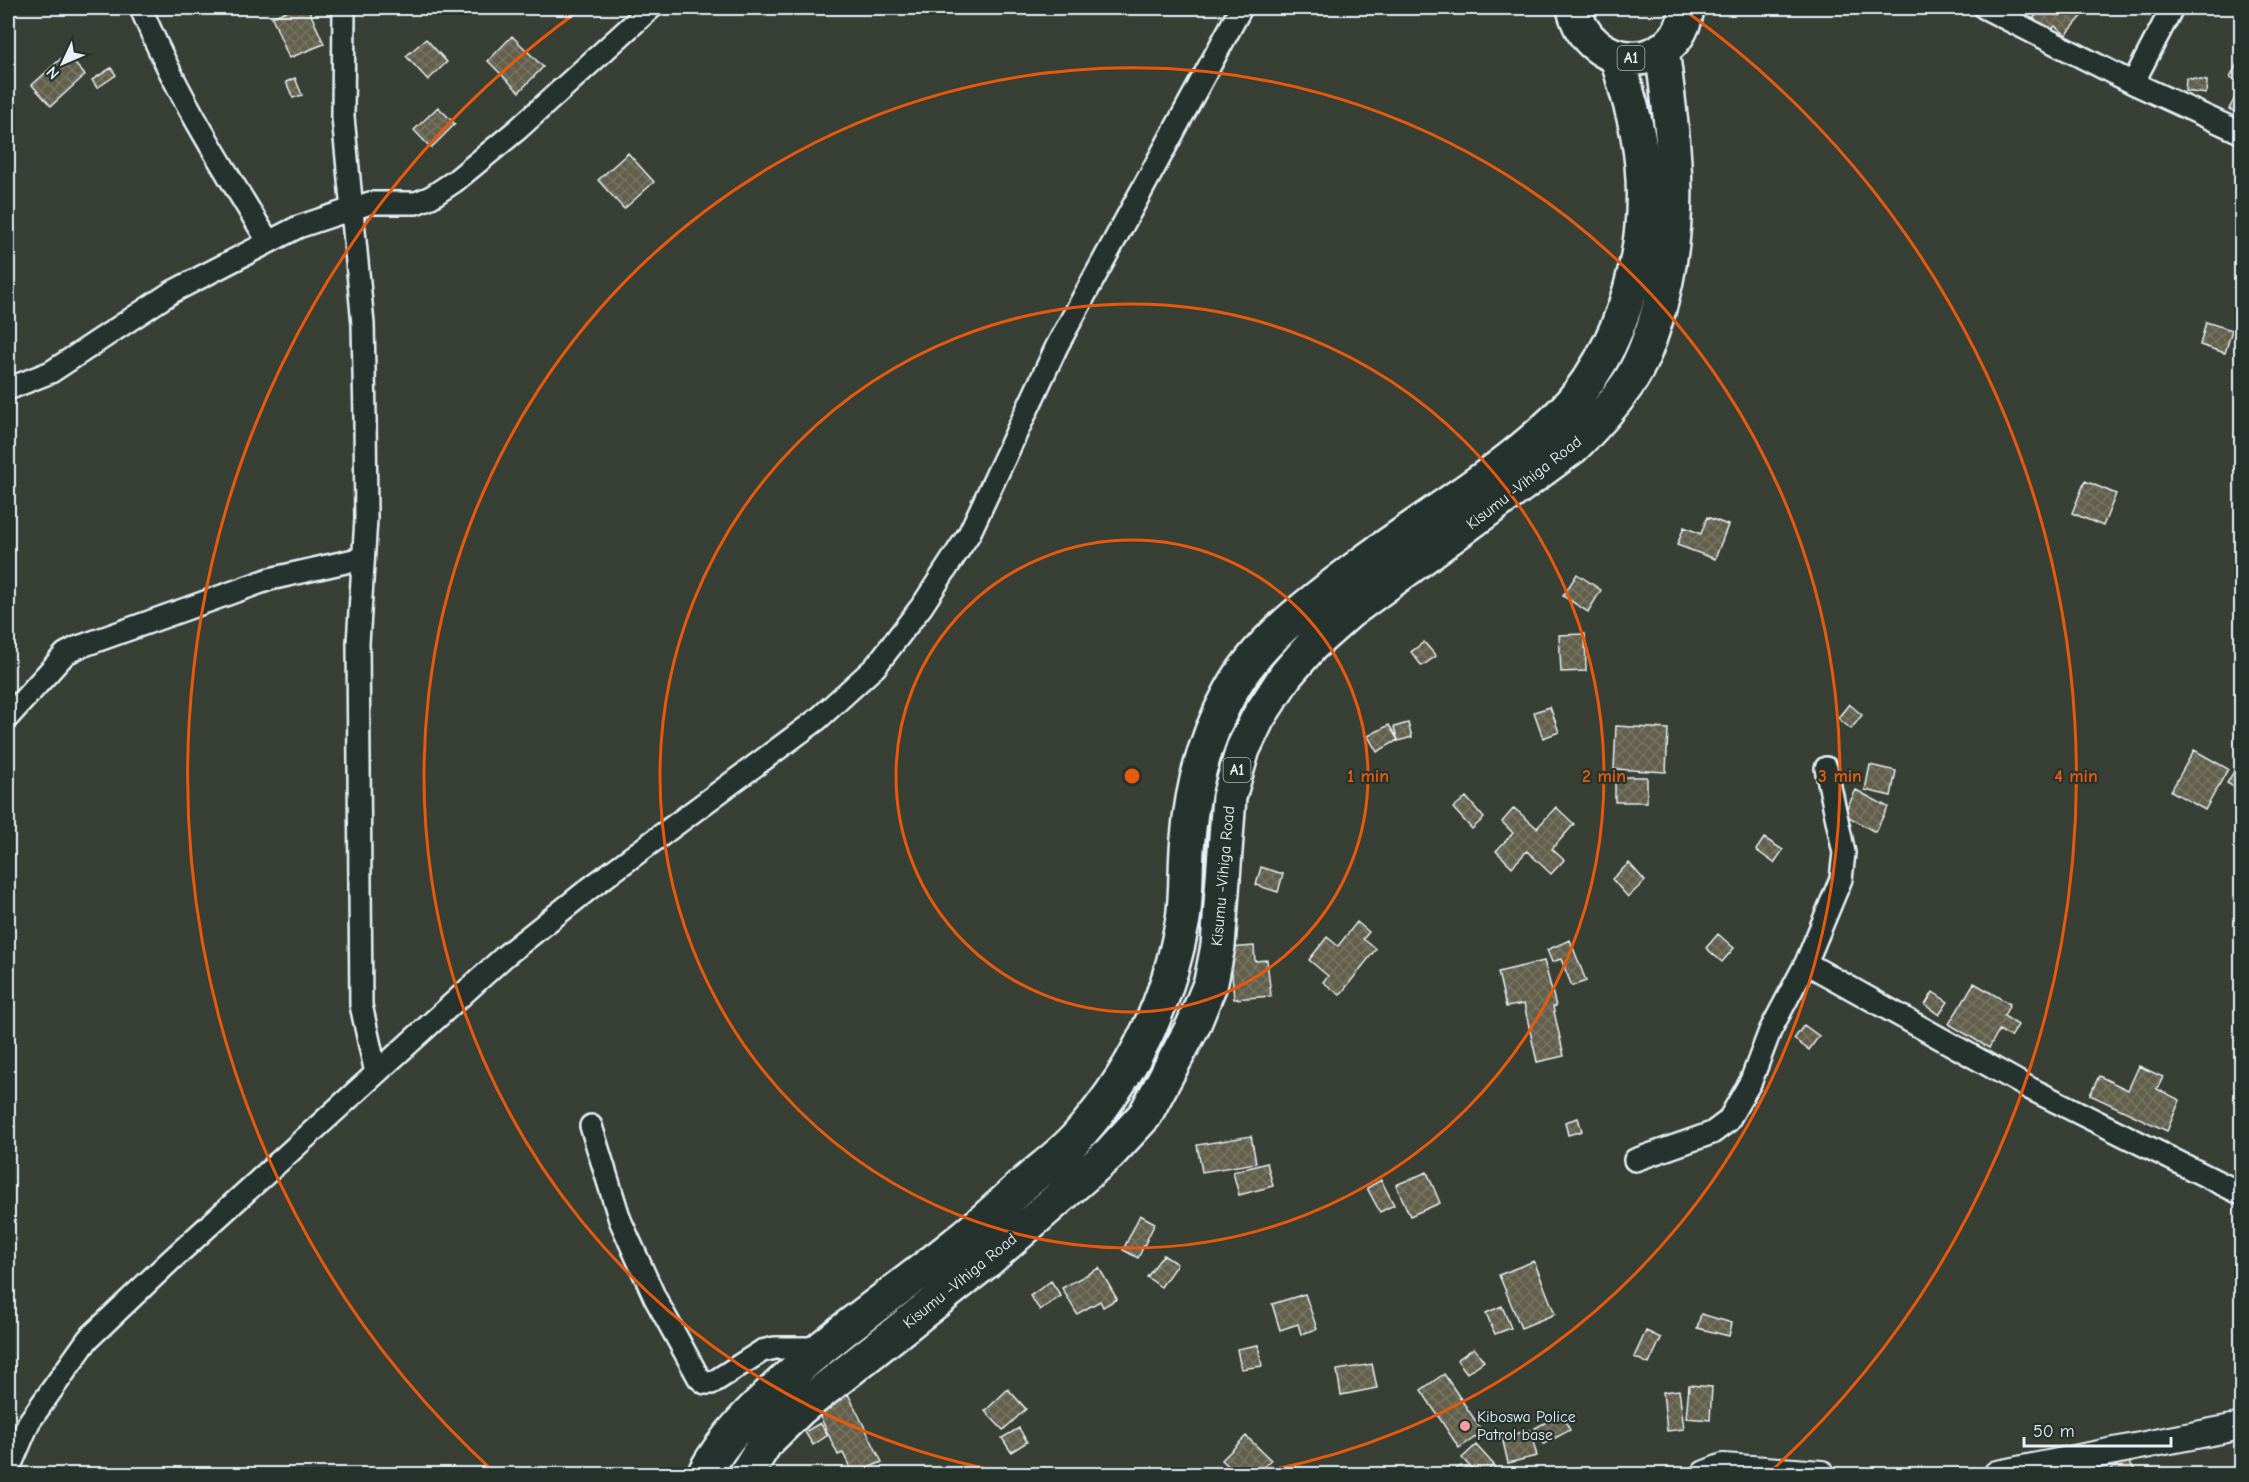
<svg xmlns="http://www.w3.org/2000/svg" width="2249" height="1482" font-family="'Comic Neue',sans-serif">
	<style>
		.building { fill: url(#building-cross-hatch); stroke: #e8f1f8; stroke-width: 1.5 }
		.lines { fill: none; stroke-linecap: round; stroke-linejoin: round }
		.minor-casing { stroke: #e8f1f8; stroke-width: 26 }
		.tertiary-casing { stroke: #e8f1f8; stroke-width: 30 }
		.trunk-casing { stroke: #e8f1f8; stroke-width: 38 }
		.minor { stroke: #26332d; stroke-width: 21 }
		.tertiary { stroke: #26332d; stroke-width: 26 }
		.trunk { stroke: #26332d; stroke-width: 33 }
		.ring { fill: none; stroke: #e8590c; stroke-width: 3 }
		.poi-dot { fill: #ff9aa2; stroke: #26332d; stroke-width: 2 }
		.labels { text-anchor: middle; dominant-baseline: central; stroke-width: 4.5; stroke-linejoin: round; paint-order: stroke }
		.shield { fill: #26332d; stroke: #aeb8bb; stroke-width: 1.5 }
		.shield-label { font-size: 15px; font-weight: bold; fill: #e8f1f8 }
		.street-label { font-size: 16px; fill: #e8f1f8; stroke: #26332d }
		.poi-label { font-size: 16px; fill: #e8f1f8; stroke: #26332d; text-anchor: start }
		.centre { fill: #e8590c; stroke: #26332d; stroke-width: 3 }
		.ring-label { font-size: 18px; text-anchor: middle; font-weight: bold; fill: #e8590c; stroke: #26332d; stroke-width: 4.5; stroke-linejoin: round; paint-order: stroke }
	</style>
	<defs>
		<pattern id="building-cross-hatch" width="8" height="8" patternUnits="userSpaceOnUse" patternTransform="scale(1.5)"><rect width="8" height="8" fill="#625e4b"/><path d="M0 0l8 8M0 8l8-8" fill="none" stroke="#787666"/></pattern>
	</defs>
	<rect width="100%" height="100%" fill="#384036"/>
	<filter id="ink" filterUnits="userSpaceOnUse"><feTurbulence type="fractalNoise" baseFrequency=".0167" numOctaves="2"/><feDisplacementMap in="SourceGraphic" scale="12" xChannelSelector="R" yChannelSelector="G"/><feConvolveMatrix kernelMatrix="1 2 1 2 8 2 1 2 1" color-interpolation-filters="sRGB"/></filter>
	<g filter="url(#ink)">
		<path class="building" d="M294,8h14l16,36 -35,14 -17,-41z
			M2042,8h33l8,7 -17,20 -11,-9 -7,8 -17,-13z
			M512,36l31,31 -24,25 -31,-31z
			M426,39l21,23 -19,18 -22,-24z
			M66,54l19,21 -34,31 -19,-21z
			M2242,54v30l-12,-6z
			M111,68l5,7 -19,13 -5,-8z
			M295,78l7,17 -9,3 -7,-16z
			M2186,78l21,3 -1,13 -21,-3z
			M2237,94l5,3v19l-13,-7z
			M438,107l17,17 -24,24 -17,-18z
			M628,153l26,29 -30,27 -26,-29z
			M2206,322l26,8 -7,23 -25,-8z
			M2085,481l31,13 -13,32 -31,-13z
			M1707,517l21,8 -13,34 -38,-14 7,-18 17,7z
			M1577,574l24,16 -13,22 -25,-16z
			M1585,634l1,37 -25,1 -2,-37z
			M1424,642l12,14 -14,10 -11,-14z
			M1849,704l13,11 -11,14 -13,-11z
			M1550,707l9,25 -16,6 -9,-26z
			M1408,723l4,14 -14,4 -4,-14z
			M1389,725l9,15 -21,12 -9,-16z
			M1616,726l52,3 -2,43 -52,-3z
			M2194,750l34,19 -23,41 -34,-19z
			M2242,758v34l-15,-9z
			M1870,765l26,6 -5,25 -26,-6z
			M1615,777h32v25h-32z
			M1856,790l32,17 -13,25 -31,-18z
			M1466,797l18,21 -12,11 -19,-21z
			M1556,807l18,17 -22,25 12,11 -13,14 -24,-23 -15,16 -16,-16 17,-18 -11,-11 12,-14 23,20z
			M1764,838l19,12 -9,13 -18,-13z
			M1629,863l16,18 -17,16 -16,-18z
			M1261,867l22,7 -5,18 -22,-7z
			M1357,922l12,10 -6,7 13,10 -36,46 -17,-13 5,-6 -19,-16 18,-23 11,9z
			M1718,934l16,14 -12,14 -16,-14z
			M1570,940l16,41 -14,5 -11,-27 -9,3 -5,-12z
			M1254,946l1,15 12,-1 4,36 -37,3 -4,-51z
			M1544,961l12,45 -3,1 11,49 -27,6 -13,-58 -18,3 -8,-35z
			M1974,983l36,21 -6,12 14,9 -7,12 -12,-7 -10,18 -40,-24z
			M1933,992l15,10 -9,13 -14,-10z
			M1804,1025l15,11 -10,14 -15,-11z
			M2139,1066l24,11 -6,12 23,11 -13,31 -77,-36 9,-19 29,14z
			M1578,1118l4,13 -14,4 -3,-13z
			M1251,1136l5,27 -54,9 -5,-27z
			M1267,1163l6,23 -34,9 -6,-23z
			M1427,1172l13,31 -30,13 -14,-31z
			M1381,1180l13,25 -14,7 -13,-24z
			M1140,1215l15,8 -17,35 -15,-8z
			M1163,1255l14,9 -16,23 -14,-10z
			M1534,1261l21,53 -34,14 -22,-53z
			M1099,1268l18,31 -14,8 -3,-6 -23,13 -15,-26z
			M1051,1281l10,15 -21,14 -10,-14z
			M1305,1294l12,35 -16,5 -3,-10 -18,6 -8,-26z
			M1502,1306l9,22 -16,6 -9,-21z
			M1701,1314l31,9 -3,13 -32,-8z
			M1646,1331l15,7 -12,26 -15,-7z
			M1258,1345l4,21 -21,3 -4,-20z
			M1474,1348l10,13 -17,12 -10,-13z
			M1372,1364l5,24 -36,7 -4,-25z
			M1444,1374l39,58 -24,16 -38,-58z
			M1689,1385l23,2 -2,33 -24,-2z
			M1008,1389l18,20 -23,21 -18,-19z
			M1679,1390l5,39 -17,2 -4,-39z
			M848,1394l34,68 -29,12 -10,-21 -5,2 -22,-47z
			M1561,1414l9,16 -26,14 -9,-16z
			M820,1423l8,12 -15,10 -8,-13z
			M1019,1428l8,14 -16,10 -9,-14z
			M1530,1430l7,26 -29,7 -6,-26z
			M1246,1436l25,24 -15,14h-19l-15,-14z
			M1476,1445l18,20 -10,9h-7l-15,-16z
			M2127,1459l11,15h-33z
			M1461,1466l5,8h-17z"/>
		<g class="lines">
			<defs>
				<path id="minor" d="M141,8c33,82 81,157 127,233
					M344,8l-1,109 20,207 2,93 1,102 -8,124 3,362 15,68
					M1985,8l148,75 109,50
					M2133,83l39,-75
					M8,389l43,-17 121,-80 126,-65 72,-24h46l15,-6 24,-16 63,-52 133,-121
					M8,717l57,-63 11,-6 194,-69 93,-21
					M1806,963l35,-84 3,-26 -18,-85
					M591,1126l29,94 35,78 44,80 6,5h7l50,-32 13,-3h44
					M1635,1160l77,-27 16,-12 23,-40 19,-50 36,-68 225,126 211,105
					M8,1471l21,-49 59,-83 81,-77 337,-307 84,-67 228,-169 57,-52 47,-61 47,-72 88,-188 184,-338"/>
				<path id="tertiary" d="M1705,1474l18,-7 99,7
					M1997,1474l245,-48"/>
				<path id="trunk" d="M1574,8c14,66 104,68 113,0
					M704,1474c20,-37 51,-67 82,-95 56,-52 119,-93 177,-141 21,-17 41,-36 61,-54 18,-16 38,-30 54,-48 55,-62 91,-135 105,-217 4,-26 2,-54 5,-81 4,-50 18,-102 43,-147 28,-52 82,-90 128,-125 65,-49 138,-90 196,-146 73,-71 101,-186 83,-284 -5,-27 -14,-53 -21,-79
					M746,1474l20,-32 35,-34 186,-147 122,-107 36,-39 48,-89 18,-44 7,-36 11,-149 14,-48 15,-31 28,-43 26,-30 37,-33 224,-165c20,-19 38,-39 54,-62 14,-20 22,-43 29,-66 30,-95 18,-174 6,-270"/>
			</defs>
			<use href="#minor" class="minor-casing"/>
			<use href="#tertiary" class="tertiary-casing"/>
			<use href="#trunk" class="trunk-casing"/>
			<use href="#minor" class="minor"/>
			<use href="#tertiary" class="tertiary"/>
			<use href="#trunk" class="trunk"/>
		</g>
	</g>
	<g class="ring">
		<circle cx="1132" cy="776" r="236"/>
		<circle cx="1132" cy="776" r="472"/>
		<path d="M1015 1474A708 708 0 1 1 1249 1474"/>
		<path d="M494 1472A944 944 0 0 1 577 12M1687 12A944 944 0 0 1 1770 1472"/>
	</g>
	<circle class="poi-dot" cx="1465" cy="1426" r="6"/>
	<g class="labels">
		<g class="shield">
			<rect x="1617.5" y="46" width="27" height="24" rx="4.5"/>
			<rect x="1223.5" y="758" width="27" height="24" rx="4.5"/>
		</g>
		<g class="shield-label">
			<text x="1631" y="58">A1</text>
			<text x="1237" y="770">A1</text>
		</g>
		<g class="street-label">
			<text transform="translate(1524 483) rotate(-38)">Kisumu -Vihiga Road</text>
			<text transform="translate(1223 876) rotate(-85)">Kisumu -Vihiga Road</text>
			<text transform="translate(960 1281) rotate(-39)">Kisumu -Vihiga Road</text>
		</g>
		<g class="poi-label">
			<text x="1477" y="1417">Kiboswa Police<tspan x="1477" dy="18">Patrol base</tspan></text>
		</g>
	</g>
	<circle cx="1132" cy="776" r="9" class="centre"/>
	<g class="ring-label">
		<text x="1368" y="782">1 min</text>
		<text x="1604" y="782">2 min</text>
		<text x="1840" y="782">3 min</text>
		<text x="2076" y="782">4 min</text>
	</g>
	<rect width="2249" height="1482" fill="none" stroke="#26332d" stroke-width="30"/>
	<rect x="15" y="15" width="2219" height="1452" fill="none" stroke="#e8f1f8" stroke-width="2" filter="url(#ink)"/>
	<g transform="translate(63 63) rotate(226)" stroke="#26332d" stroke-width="4.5" paint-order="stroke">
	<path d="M0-4.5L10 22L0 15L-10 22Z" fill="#e8f1f8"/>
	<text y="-9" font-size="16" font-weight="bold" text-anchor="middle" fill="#e8f1f8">N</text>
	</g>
	<path d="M2024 1437v9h147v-9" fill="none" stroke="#e8f1f8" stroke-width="3"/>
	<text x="2033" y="1437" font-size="18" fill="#e8f1f8" stroke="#26332d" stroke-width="4.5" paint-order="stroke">50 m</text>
</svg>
